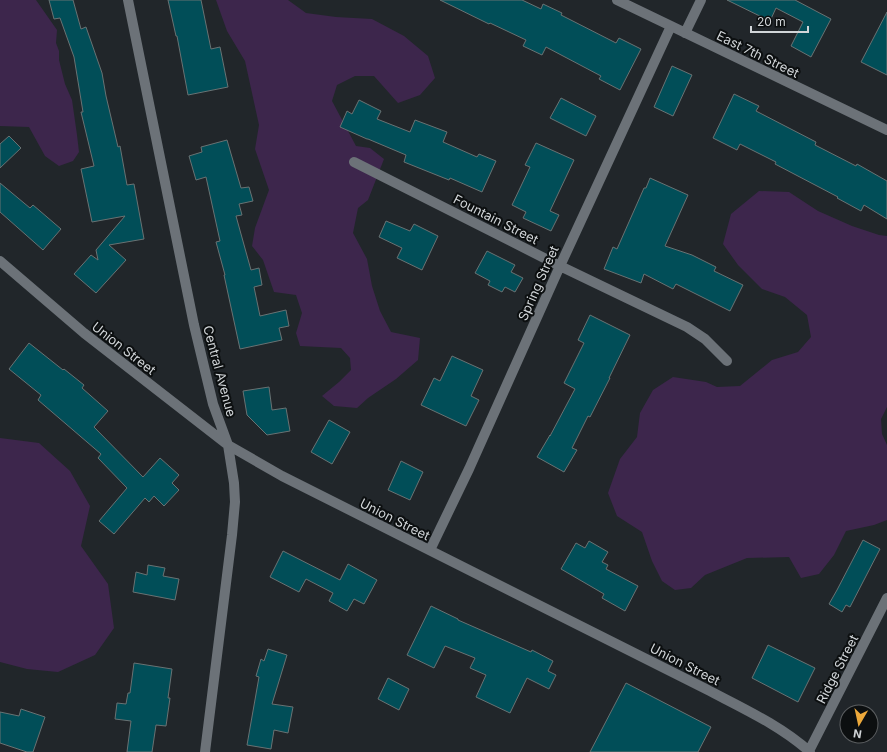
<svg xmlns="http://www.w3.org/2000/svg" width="887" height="752" font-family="Inter,sans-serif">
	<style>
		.green { fill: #3d264c }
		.building { fill: #014e58; stroke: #697273 }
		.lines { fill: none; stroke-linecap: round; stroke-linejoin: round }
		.minor { stroke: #6c7278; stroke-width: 10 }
		.labels { text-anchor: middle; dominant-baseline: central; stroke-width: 4; stroke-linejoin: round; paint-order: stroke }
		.street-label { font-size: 13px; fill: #d1d5d8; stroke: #0c0f10 }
	</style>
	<rect width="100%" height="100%" fill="#21262a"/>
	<path class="green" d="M0,0h36l21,30 -1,13 3,8v9l6,24 7,16 5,35 2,17 -6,9 -14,5 -14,-10 -16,-29 -29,-1z
		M216,0h72l18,13 30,4 36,2 32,17 24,20 7,22 -15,17 -22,8 -24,-27h-19l-18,9 -5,16 24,45 14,2 14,11 -16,41 -10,8 -5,25 14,26 5,27 8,25 11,21 29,6 -2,22 -22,19 -28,19 -11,10 -23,-2 -12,-10 17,-14 12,-12 -1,-12 -9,-10 -41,-2 -4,-13 6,-20 -6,-18 -22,-3 -11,-32 -11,-14 3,-18 14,-38 -14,-41 4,-24 -14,-64 -18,-30z
		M759,191l30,1 29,19 34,15 27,9 8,1v171l-6,12 1,15 5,11v75l-13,5 -28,6 -12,24 -15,19 -18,4 -12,-21 -42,1 -42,17 -14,13 -16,2 -13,-9 -10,-20 -10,-29 -25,-16 -9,-23 12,-34 17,-22 3,-24 13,-23 20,-13 33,5 11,5 23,-1 32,-26 26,-8 13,-15 -4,-22 -22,-18 -23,-8 -24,-24 -15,-21 8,-30z
		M0,438l39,5 31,28 20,35 -9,40 27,38 6,44 -19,27 -37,17 -31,-3 -27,-7z"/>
	<path class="building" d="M49,0h24l8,29 5,-2 16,46 4,23 12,51 2,-1 7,39 7,-1 10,55 -35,6 17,15 -30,33 -22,-19 17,-19 7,5 -2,-10 29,-34 -33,6 -11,-53 13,-3 -13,-54h2l-9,-55 -14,-39 -6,1z
		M168,0h33l10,49 9,-2 8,40 -40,8 -11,-59h-1z
		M440,0h82l19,9 2,-5 19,9 -1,2 55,28 3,-5 22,11 -21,41 -21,-11 2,-3 -55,-29 -4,8 -19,-9 3,-6 -36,-17 -1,1z
		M727,0h68l36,19 -20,38 -20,-11 12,-24 -27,-14 -6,13z
		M887,12v63l-26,-13z
		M672,66l20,9 -19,41 -19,-9z
		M734,94l25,12 -3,5 60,31 -1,3 41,21 1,-2 30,17v38l-23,-14 -3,6 -24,-13 1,-1 -63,-33 1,-2 -36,-18 -3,6 -24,-12z
		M561,98l35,18 -10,20 -36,-18z
		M359,100l22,11 -4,8 33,13 5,-12 32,12 -4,10 34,15 2,-3 17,7 -14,31 -32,-14 -1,2 -45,-18 2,-7 -38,-16h-1l-27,-12 7,-16 5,3z
		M9,136l12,12 -21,20v-24z
		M227,140l14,48 8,-1 4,14 -14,3 3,11 -6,1 15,54 8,-2 3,17 -8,2 6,29 26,-6 3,16 -10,2 3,12 -42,9 -16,-74h1l-9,-33 4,-1 -14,-64 -10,3 -7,-24 13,-4 -1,-5z
		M536,143l38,17 -24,51 9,4 -8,16 -28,-13 3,-6 -14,-7 18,-38 -5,-2z
		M650,178l38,17 -23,51 27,9 24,12 -2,4 29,14 -13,26 -54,-27 -3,5 -29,-15 -3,9 -37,-14 9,-22 4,2 27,-61h2z
		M0,183l30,25 3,-3 28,24 -18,21 -43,-38z
		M386,221l24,10 4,-7 24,12 -16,34 -25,-12 5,-10 -23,-11z
		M487,251l28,14 -4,7 12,6 -8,14 -10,-5 -3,5 -14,-7 2,-4 -15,-8z
		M590,315l40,20 -21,43h1l-20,39 -2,-1 -16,32 5,2 -13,22 -27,-15 13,-22v1l25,-47 -11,-6 20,-40 -6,-3z
		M29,343l34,27 1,-1 20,16 -2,3 26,23 -14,16 49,50 17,-19 19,17 -7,8 7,7 -15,16 -10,-10 -5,6 -4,-4 -31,36 -15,-13 28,-33 -29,-30 3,-4 -63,-54 3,-5 -32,-26z
		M452,356l31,14 -12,26 8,4 -13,26 -45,-21 13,-27 6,3z
		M269,387l3,23 14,-2 4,23 -23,4 -20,-20 -4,-24z
		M329,420l21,12 -18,32 -21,-12z
		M401,461l22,11 -13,28 -22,-10z
		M863,540l17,9 -30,58 -4,-2 -4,7 -13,-8 8,-14z
		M589,541l19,11 -6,10 6,3 -2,4 32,17 -13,25 -23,-13 2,-4 -43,-25 15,-26 9,5z
		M283,551l57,29 8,-16 29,16 -13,24 -10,-5 -7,12 -18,-10 4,-8 -27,-14 -7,13 -29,-15z
		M148,565l17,3 -2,8 16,3 -4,21 -42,-8 3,-20 11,3z
		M431,606l27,13v1l73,32 1,-2 21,11 -5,10 8,4 -7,14 -22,-11 -17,35 -34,-16 10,-22 -16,-7 5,-10 -30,-12 -11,22 -27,-13z
		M768,645l47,23 -17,34 -46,-24z
		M268,649l19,6 -15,49 21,3 -5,26 -14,-3 -3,19 -24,-4 12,-68 -3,-1 5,-17 3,2z
		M134,663l38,6 -4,29h2l-4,28 -10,-1 -4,27h-25l4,-31 -16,-2 2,-16 9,1 2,-11h2z
		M388,678l21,11 -10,21 -21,-11z
		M626,683l85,44 -13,25h-108z
		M21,709l24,8 -12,35h-6l-27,-9v-31l19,4z"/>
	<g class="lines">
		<path class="minor" d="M128,0l66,325 19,79 15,41 6,38 1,19 -3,33 -27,217
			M617,0l270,130
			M685,33l16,-33
			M354,162l206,104 127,61 18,12 22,22
			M0,261l84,72 144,112 54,31 424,213c36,19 74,36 104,63
			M430,550l39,-81 91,-203 111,-240
			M809,751l78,-153"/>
	</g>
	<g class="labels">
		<g class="street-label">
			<text transform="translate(758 54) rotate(26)">East 7th Street</text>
			<text transform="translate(496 219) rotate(27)">Fountain Street</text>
			<text transform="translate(538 283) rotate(-66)">Spring Street</text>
			<text transform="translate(124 348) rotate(38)">Union Street</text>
			<text transform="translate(220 371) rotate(75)">Central Avenue</text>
			<text transform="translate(395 519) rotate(27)">Union Street</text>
			<text transform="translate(685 664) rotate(27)">Union Street</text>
			<text transform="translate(837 669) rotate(-63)">Ridge Street</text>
		</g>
	</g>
	<g transform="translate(859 724) rotate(189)"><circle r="19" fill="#0c0f10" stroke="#5b5e60"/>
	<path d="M0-3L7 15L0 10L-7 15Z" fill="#eca93b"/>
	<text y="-6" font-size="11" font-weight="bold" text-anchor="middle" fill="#d1d5d8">N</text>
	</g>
	<path d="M751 26v6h57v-6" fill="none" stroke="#d1d5d8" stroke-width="2"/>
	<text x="757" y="26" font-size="12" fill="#d1d5d8" stroke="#0c0f10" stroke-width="3" paint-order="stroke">20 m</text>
</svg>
